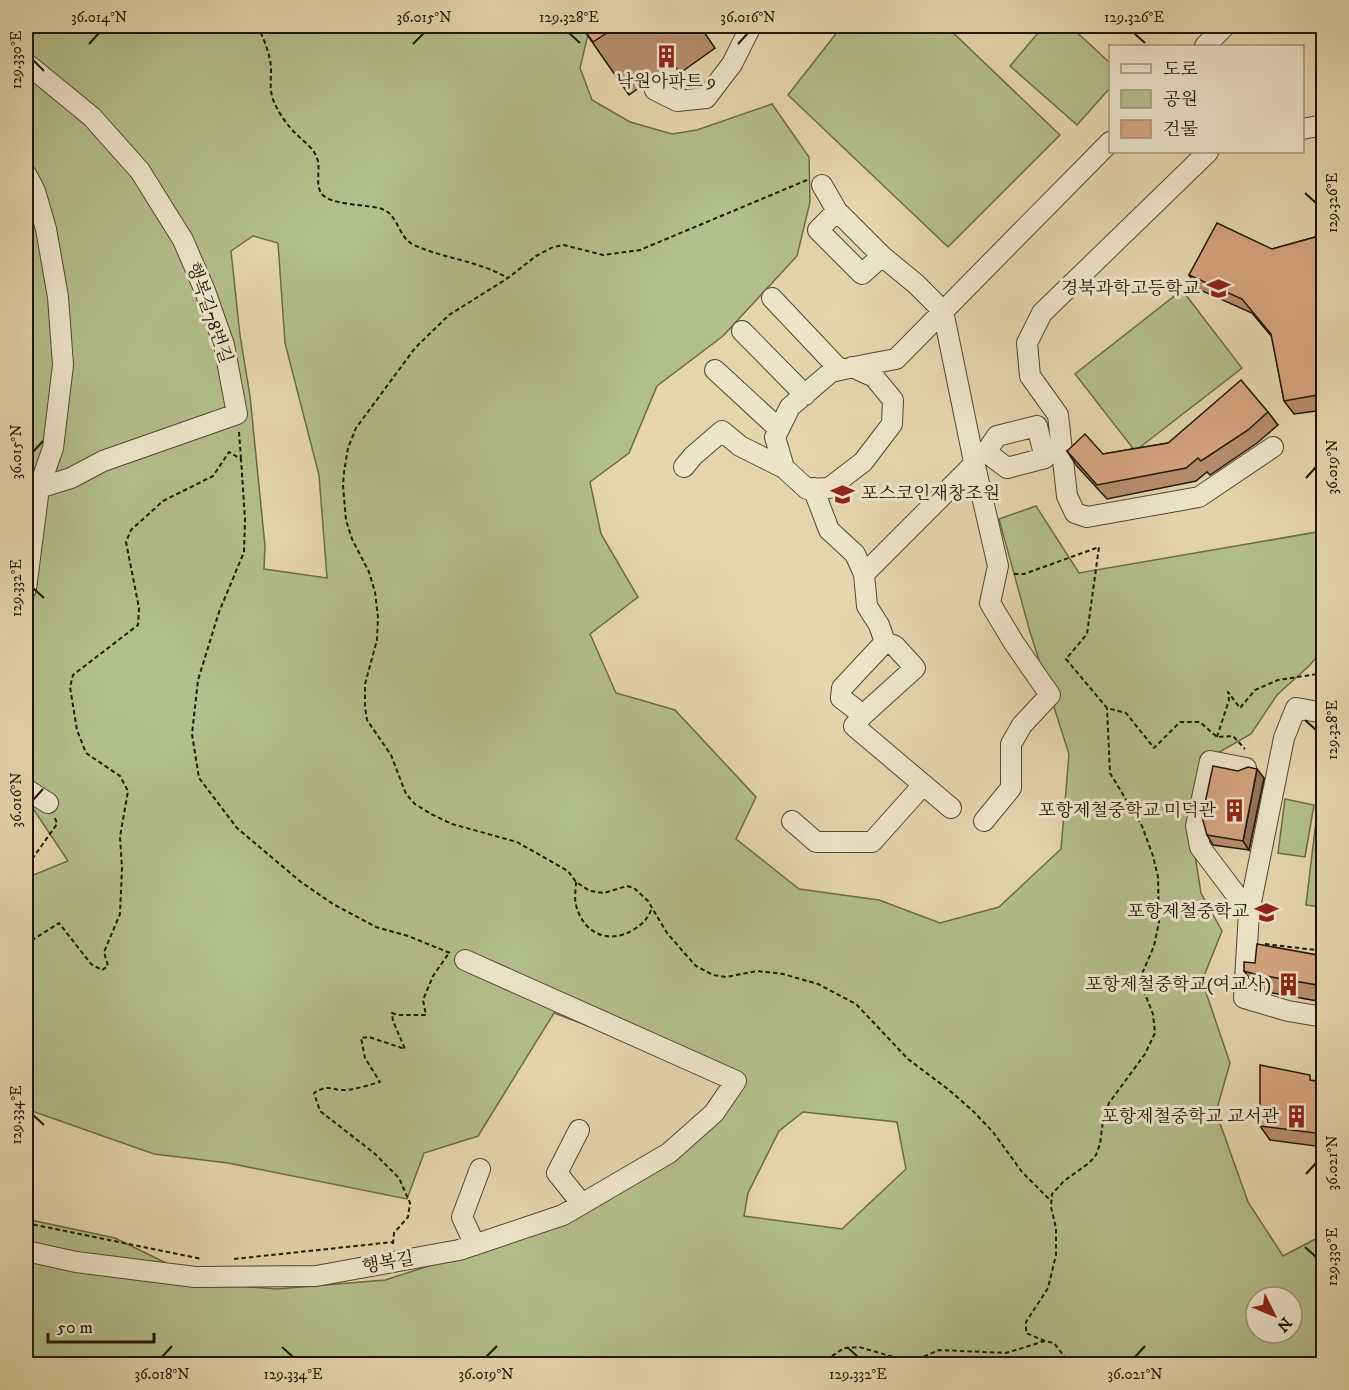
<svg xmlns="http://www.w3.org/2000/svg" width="1349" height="1390" font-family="'IM FELL DW Pica','Noto Serif KR',serif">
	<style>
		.green { fill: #b2be8b; stroke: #6b6a48; stroke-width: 1.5; fill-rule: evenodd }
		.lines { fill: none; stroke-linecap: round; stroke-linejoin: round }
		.minor-casing { stroke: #544630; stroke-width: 22 }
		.path { stroke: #241606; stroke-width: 2; stroke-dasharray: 4.5 3; stroke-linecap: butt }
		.minor { stroke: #ede4ca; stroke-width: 20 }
		.wall { fill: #b68d6e; stroke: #241606; stroke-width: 1.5 }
		.shaded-wall { fill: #94735a; stroke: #241606; stroke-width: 1.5 }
		.building { fill: #d4a480; stroke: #241606; stroke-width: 1.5 }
		.ticks { fill: none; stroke: #241606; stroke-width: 2 }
		.labels { text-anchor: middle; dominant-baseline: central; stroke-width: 6; stroke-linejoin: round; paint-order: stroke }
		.poi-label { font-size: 18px; fill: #241606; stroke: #ede4ca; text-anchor: end }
		.street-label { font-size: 18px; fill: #241606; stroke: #ede4ca }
		.neatline { fill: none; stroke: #241606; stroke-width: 2 }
		.ticks-label { font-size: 15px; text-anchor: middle; fill: #241606 }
	</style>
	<rect width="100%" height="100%" fill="#e4d5ad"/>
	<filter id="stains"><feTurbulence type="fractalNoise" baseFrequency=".00333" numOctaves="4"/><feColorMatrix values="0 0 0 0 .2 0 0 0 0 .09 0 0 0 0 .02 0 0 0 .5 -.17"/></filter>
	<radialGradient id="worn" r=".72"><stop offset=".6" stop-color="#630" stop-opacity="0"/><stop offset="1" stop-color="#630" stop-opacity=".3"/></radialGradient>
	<path class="green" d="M26,26h564l-10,42 12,32 38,22 42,12 25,-4 75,-26 37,53 1,45 -13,54 -74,80 -66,50 -28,67 -39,29 11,52 37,63 -48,37 26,59 59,17 81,87 -20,42 63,50 80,11 61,23 59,-16 62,-58 8,-95 -39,-122 -31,-113 37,-13 43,67 244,-42v118l-13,16 -33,30 -26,39 -44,25 -14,83 8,51 21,38 -20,50 28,82 -14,49 32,90 35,54 40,-21v129h-1297v-145l89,19 94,46 68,5 108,-9 122,-39 161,-81 58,-82 -172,-65 -76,123 -54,17 -17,46 -179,-36 -74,-9 -128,-45v-231l42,-17 -42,-63zM253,236l25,7 7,100 34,132 8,103 -63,-9 1,-23 -15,-150 -10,-61 -9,-84zM803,1112l94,10 9,47 -64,60 -98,-13 4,-23 31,-62zM1256,1297h36v36h-36z
		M842,26h104l114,109 -112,112 -160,-152z
		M1044,26h26l40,37v25l-33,37 -67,-59z
		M1182,290l60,78 -107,83 -60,-77z
		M1323,762h1l-1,145 -17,-2z
		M1285,799l29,6 -9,52 -27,-4z"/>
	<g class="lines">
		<defs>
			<path id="minor" d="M1205,46l20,-20
				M26,63l66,54 48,54 43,69 22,51 19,54 13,69 -134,47 -32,17 -32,10 -13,-3
				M655,90l22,11 29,-3 26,-34 19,-38
				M1302,129l22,-4
				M1208,152l-166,161 -15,30 3,33 28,39 9,81 8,17 12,4 112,-20 74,-50
				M26,174l9,17 11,38 12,68 5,68 -10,83 -14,40 -13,101
				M822,185l15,26
				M882,256l-20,18 -44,-44 19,-19 45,45 34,28 27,27 30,146 25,109 -8,37 24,40 36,52 -28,30 -11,19v44l-27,33
				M772,298l68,72
				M742,331l63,64
				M852,367l22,10 19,23 -1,24 -29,38 -34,26 -22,1 -23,-21 -9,-31 15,-30 41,-35c22,-5 43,-9 65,-13l214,-217
				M715,370l64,59
				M973,457l13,-5 11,-16 40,-10 8,32 -38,10 -21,-16
				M684,467l9,-11 29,-25 18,15 44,22
				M813,488l16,42 26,24 9,20 3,32 12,19 6,17 10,4 20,22 -52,47 -22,-17 1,-10 43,-46
				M864,574l111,-111
				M1324,713l-28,-5 -12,30 -35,174 -5,86 44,13 36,6
				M863,715l-9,11 97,82
				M1246,768l-36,-7 -14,65 4,21 49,65
				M26,789l22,14
				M792,821l24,21h56l51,-57
				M579,1130l-22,43 25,31
				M475,1245l-13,-28 18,-48
				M26,1251l50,11 119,15 121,-1 143,-26 104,-35 106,-62 45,-40 22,-32 -271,-121"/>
		</defs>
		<use href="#minor" class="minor-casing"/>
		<path class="path" d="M257,26c7,12 13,28 14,42 0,13 -2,25 4,36 5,11 13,22 21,30 7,7 17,13 21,24 4,11 -2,25 4,35 9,13 47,11 61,16 17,6 16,29 32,36 31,14 62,15 94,33
			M807,180l-167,70 -37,5 -39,-10 -11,2 -17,9 -28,22 -59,37 -34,33 -59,80 -8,20 -4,24 -1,14 3,34 6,19 17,33 6,20 3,25 -1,23 -12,44v23l2,13 24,35 15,39 9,10 16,10 21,10 65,18 51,29 8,11 14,9 14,2 23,-7 7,2 14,13 19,32 20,23 9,10 17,9 13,2 31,-6 26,3 35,10 38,20 52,55 41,31 24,21 20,21 29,40 28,28
			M239,432l2,27
			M1014,574h10l75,-27 -12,87 -21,25 41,49 19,5 28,35 26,-26h20l17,15 16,-1 12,13
			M1217,737l12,-37 -1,-8 12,16 15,-18 23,-10 46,-7
			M26,862h4l27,-38 -2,-6
			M576,882c0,7 -2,16 0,23 7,28 32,40 57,25 8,-5 15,-11 18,-20
			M26,943v1l33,-21 32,41 11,6 6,-4 -4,-14 16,-38 2,-46 -2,-31 8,-46 -8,-15 -34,-23 -9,-23 -7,-43 3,-12 65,-50 1,-17 -13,-66 5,-12 32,-29 50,-25 16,-24 12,7 4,60 -1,33 -25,60 -21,68 -6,54 7,44 38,50 64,54 32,22 43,23 32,9 42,17
			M1265,944l59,7
			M26,1223l176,36
			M393,1244l1,-11 14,-16 2,-14 -11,-25 -25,-25 -54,-42 -6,-18c16,-10 17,-2 32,-3 11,-1 23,-5 34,-8l-15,-24 -4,-20 8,-1 36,12 -12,-28 -1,-8 6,2h28l-3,-15 10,-24 16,-23
			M234,1259l159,-17
			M1045,1341l-19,-8v-11l22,-34 8,-33v-27l-5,-21 1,-13 12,-13 25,-18 7,-8 4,-11 3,-23 6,-18 36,-49 10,-21 -2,-19 -12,-30v-8l13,-30 5,-24 -1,-45 -5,-21 -11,-30 -32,-53 -3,-65
			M811,1364l18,-6 15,-10 15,-1 52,15 28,-12 67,3 39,-12 9,2 16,21"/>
		<use href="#minor" class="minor"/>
	</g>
	<path class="wall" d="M581,26h119l15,22 -35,25 -7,-9 -44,31z
		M1323,231v179l-29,4 -10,-13 -12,-64 -20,-24 -54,-24 -9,-14 83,-26 47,-13z
		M1268,412l10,13 -21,18 -47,32 -3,-3 -11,9 -89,18 -31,-34 -9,-14 36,3 65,-11z
		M1238,771l26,7 -15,72 -36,-5 -6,-10z
		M1323,956v46l-56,-10 -10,-3 -13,-18 11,-8z
		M1315,1081l8,1v65l-53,-7 -10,-14z"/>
	<path class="shaded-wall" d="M1257,769l7,9 -15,72 -6,-9z"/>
	<path class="building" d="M581,26h36l-24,16z
		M1217,223l55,26 47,-13 4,-5v163l-39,7 -13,-67 -29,-35 -53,-24z
		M1241,380l27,32 -20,18 -47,31 -3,-3 -12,10 -89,17 -30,-34 18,-17 18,20 65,-11z
		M1213,766l25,5 10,-4 9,2 -14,72 -36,-6 -5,-18z
		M1257,944l66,12v30l-69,-12 -10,-3v-9l11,1z
		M1260,1065l50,10v5l13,2v52l-63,-8z"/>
	<path class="ticks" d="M569,33l11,10M1134,33l11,10M89,44l10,-11M413,44l11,-11M738,44l10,-11M33,60l11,11M1305,193l11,10M33,452l10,-11M1306,478l10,-11M33,588l11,10M1305,720l11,10M33,800l10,-11M33,1115l11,10M1306,1174l10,-11M1305,1247l11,10M282,1347l11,10M847,1347l11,10M162,1357l10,-11M486,1357l11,-11M1135,1357l10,-11"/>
	<defs>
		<symbol id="building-bare" viewBox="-9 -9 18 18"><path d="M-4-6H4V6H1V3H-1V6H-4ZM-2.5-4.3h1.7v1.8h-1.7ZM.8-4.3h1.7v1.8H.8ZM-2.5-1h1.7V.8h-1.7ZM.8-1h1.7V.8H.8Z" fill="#8f2418" stroke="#ede4ca" stroke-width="2.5" paint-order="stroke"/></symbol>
		<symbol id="school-bare" viewBox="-9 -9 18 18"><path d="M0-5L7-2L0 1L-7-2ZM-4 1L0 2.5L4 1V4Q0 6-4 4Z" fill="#8f2418" stroke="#ede4ca" stroke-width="2.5" paint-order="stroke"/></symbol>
		<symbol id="university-bare" viewBox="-9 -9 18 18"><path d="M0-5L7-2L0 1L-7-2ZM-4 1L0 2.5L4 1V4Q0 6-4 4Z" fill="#8f2418" stroke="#ede4ca" stroke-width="2.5" paint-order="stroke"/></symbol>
	</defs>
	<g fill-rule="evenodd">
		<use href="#building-bare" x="650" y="40" width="33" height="33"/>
		<use href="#school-bare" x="1202" y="272" width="33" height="33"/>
		<use href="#university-bare" x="826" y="478" width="33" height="33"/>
		<use href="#building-bare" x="1218" y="794" width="33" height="33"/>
		<use href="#school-bare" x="1250" y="896" width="33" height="33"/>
		<use href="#building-bare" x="1272" y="968" width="33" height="33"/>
		<use href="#building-bare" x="1280" y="1100" width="33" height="33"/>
	</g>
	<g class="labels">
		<g class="poi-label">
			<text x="666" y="82" text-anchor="middle">낙원아파트 9</text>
			<text x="1200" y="289">경북과학고등학교</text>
			<text x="861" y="494" text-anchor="start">포스코인재창조원</text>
			<text x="1216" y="811">포항제철중학교 미덕관</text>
			<text x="1249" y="912">포항제철중학교</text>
			<text x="1271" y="985">포항제철중학교(여교사)</text>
			<text x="1279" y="1117">포항제철중학교 교서관</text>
		</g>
		<g class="street-label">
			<text transform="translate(209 313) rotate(71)">행복길78번길</text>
			<text transform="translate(388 1263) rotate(-10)">행복길</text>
		</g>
	</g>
	<rect width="1349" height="1390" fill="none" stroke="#e4d5ad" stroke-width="66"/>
	<rect x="1109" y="45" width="195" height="108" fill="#ede4ca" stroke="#9d927c" stroke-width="1.5"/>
	<rect x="1121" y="64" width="30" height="9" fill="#ede4ca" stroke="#9d927c" stroke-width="1.5"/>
	<text x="1163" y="75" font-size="18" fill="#241606">도로</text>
	<rect x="1121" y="90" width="30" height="18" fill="#b2be8b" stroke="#9d927c" stroke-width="1.5"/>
	<text x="1163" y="105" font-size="18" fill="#241606">공원</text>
	<rect x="1121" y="120" width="30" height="18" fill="#d4a480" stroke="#9d927c" stroke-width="1.5"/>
	<text x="1163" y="135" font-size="18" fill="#241606">건물</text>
	<g transform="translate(1274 1315) rotate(133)"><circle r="28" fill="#ede4ca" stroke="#9d927c" stroke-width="1.5"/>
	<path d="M0-4.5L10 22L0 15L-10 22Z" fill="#8f2418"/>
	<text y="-9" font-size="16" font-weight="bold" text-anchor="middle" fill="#241606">N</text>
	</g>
	<path d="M48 1333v9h106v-9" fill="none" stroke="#241606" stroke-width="3"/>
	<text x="57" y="1333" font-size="18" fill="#241606" stroke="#ede4ca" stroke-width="4.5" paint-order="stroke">50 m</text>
	<rect x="33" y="33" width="1283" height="1324" class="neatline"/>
	<g class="ticks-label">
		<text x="99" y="22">36.014°N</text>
		<text x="424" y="22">36.015°N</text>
		<text x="569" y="22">129.328°E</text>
		<text x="748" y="22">36.016°N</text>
		<text x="1134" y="22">129.326°E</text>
		<text transform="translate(16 60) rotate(-90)" y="5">129.330°E</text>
		<text transform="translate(1332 203) rotate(-90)" y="5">129.326°E</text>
		<text transform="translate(16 452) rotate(-90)" y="5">36.015°N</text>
		<text transform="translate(1332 467) rotate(-90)" y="5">36.019°N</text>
		<text transform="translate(16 588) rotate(-90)" y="5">129.332°E</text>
		<text transform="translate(1332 730) rotate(-90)" y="5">129.328°E</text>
		<text transform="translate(16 800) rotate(-90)" y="5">36.016°N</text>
		<text transform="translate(16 1115) rotate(-90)" y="5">129.334°E</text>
		<text transform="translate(1332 1163) rotate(-90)" y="5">36.021°N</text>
		<text transform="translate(1332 1257) rotate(-90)" y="5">129.330°E</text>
		<text x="162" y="1379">36.018°N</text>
		<text x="293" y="1379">129.334°E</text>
		<text x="486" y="1379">36.019°N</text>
		<text x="858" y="1379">129.332°E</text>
		<text x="1135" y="1379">36.021°N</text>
	</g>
	<rect width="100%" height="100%" filter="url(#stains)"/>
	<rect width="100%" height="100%" fill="url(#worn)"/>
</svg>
